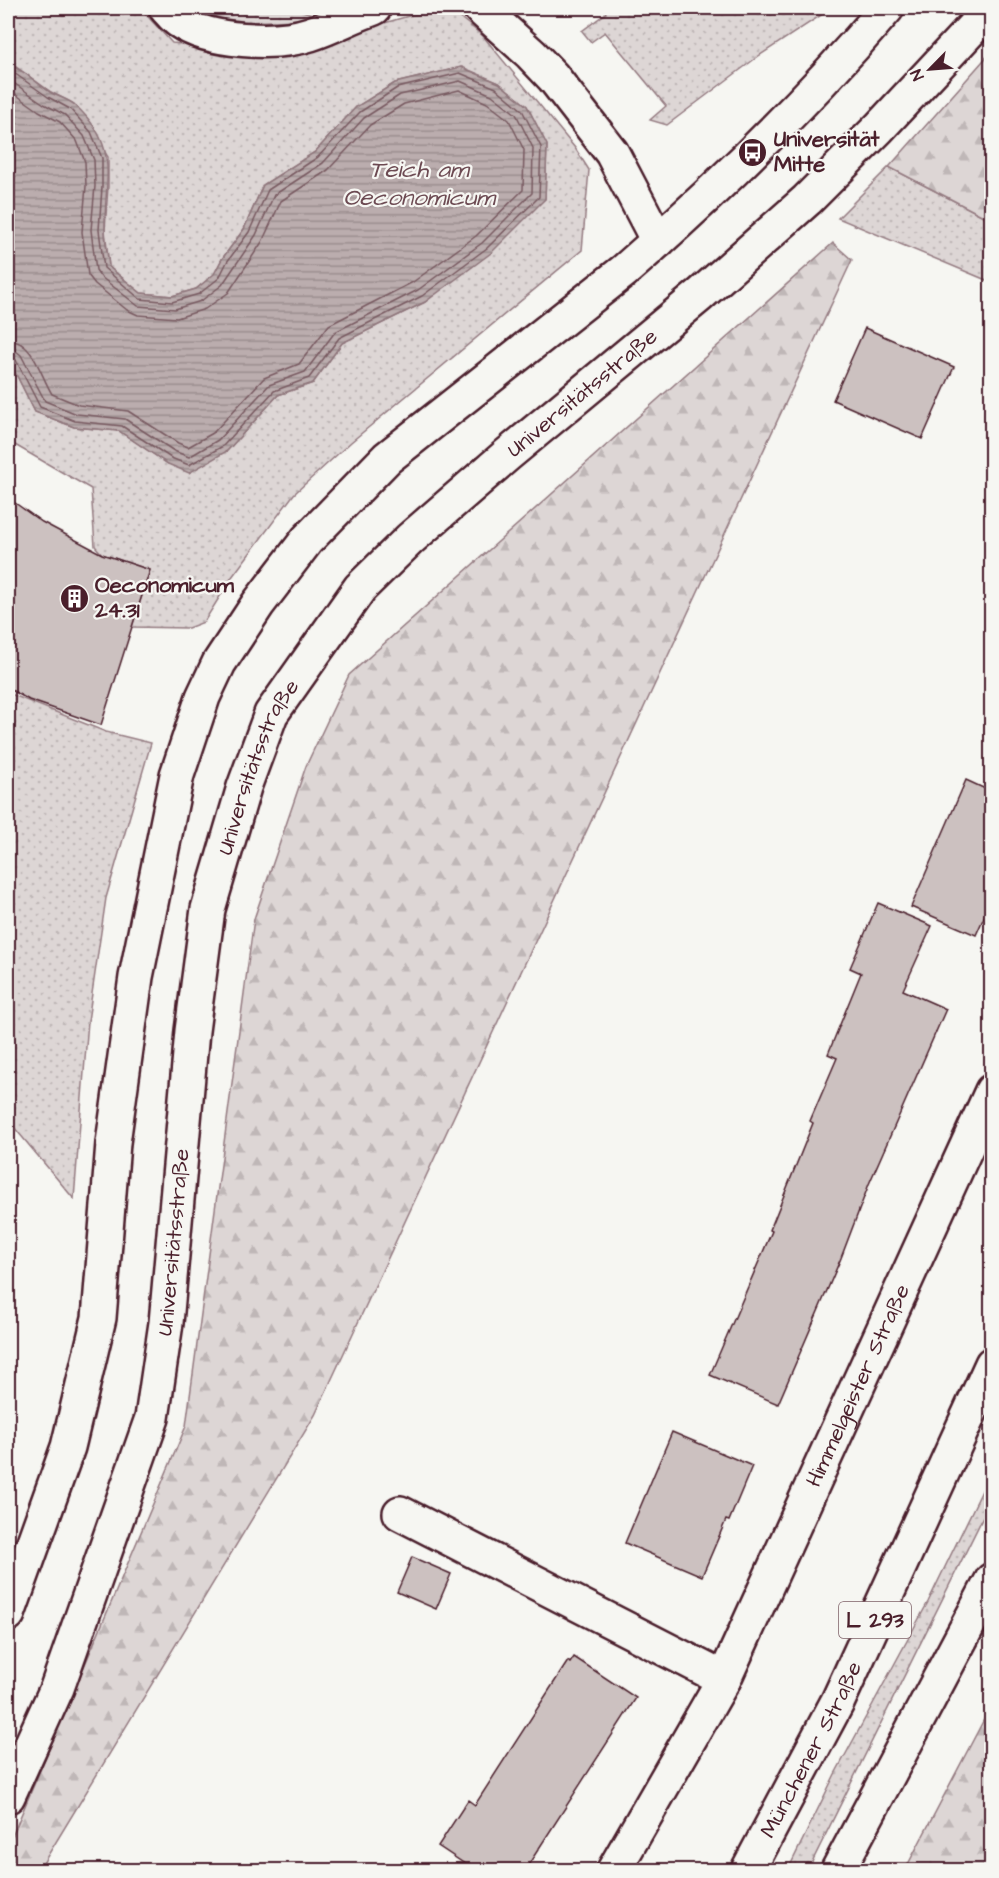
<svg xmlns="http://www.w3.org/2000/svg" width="999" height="1878" font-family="'Architects Daughter',sans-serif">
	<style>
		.green { fill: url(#green-dots); stroke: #947a80; stroke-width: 1.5 }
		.forest { fill: url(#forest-firs); stroke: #947a80; stroke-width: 1.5 }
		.water { fill: url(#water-rules); stroke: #8e747a; stroke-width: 1.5 }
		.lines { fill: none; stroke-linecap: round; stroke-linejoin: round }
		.shore { stroke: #77585f; stroke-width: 1.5 }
		.building { fill: #ccc1c0; stroke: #4a1f2b; stroke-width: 1.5 }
		.street-casing { stroke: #4a1f2b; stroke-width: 38 }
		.secondary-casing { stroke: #4a1f2b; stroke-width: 38 }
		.highway-casing { stroke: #4a1f2b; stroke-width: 38 }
		.street { stroke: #f6f6f2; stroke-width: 33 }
		.secondary { stroke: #f6f6f2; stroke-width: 33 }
		.highway { stroke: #f6f6f2; stroke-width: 33 }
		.labels { text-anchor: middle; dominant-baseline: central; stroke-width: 4.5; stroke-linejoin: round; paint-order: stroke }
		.shield { fill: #f6f6f2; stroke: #7e6067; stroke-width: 1.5 }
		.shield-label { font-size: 21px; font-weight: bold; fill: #4a1f2b }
		.poi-label { font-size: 22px; font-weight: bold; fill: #4a1f2b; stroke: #f6f6f2; text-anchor: start }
		.street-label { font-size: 22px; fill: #4a1f2b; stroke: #f6f6f2 }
		.water-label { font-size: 24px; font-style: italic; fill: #6c4a52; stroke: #f6f6f2 }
	</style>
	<defs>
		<pattern id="green-dots" width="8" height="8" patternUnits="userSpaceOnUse" patternTransform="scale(1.5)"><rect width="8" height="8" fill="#ddd6d5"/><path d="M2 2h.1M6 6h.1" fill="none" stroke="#bfb7b7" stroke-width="1.8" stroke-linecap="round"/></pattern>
		<pattern id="forest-firs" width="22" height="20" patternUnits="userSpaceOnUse" patternTransform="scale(1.5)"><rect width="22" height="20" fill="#ddd6d5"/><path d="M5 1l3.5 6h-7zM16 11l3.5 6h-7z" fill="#bfb7b7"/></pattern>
		<pattern id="water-rules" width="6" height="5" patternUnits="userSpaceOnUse" patternTransform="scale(1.5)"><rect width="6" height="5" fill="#bbadae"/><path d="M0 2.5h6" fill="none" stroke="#9a8c8e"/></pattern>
	</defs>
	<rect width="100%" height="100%" fill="#f6f6f2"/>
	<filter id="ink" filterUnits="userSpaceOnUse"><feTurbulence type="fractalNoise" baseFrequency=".0167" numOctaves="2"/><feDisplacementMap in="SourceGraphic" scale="12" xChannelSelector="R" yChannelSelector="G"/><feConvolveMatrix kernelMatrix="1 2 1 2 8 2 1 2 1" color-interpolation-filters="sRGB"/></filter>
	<g filter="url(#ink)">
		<path class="green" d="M8,8h132l32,35 124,12 78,-29 38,-11 40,-4 31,25 92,112 14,22 -7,80 -231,192 -57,52 -62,83 -28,45 -16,6 -56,-1 18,-57 -48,-16 -7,-8 -4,-57 -83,-48v-83l27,54 39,15 45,4 49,33 59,-13 51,-56 35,-12 29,-40 83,-41 120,-103 2,-53 -20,-40 -28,-23 -37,-16 -67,16 -39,24 -41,45 -52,33 -19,44 -22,30 -8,16 -18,14 -24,7 -31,-3 -32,-26 -4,-37 3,-43v-30l-34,-53 -23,-12 -35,-25 -8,-2z
			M181,8h112l19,6 -13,6 -76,3z
			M603,8h229l-72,47 -93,70 -17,-5 16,-14 -61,-74 -14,10 -9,-11 24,-18z
			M889,167l102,53v62l-153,-64z
			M8,693l98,39 45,11 -45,155 -18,123 -14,178 -66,-79z
			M991,1472v29l-183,369h-20l47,-96 93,-172z"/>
		<path class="forest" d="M991,52v168l-102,-53z
			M833,243l19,17 -537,1155 -276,455h-31v-24l178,-420 68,-507 52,-153 43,-91z
			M991,1706v164h-86z"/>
		<path class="water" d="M8,65c16,4 28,18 42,27 8,5 18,7 25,13 46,42 29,73 30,125 0,12 3,25 4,37l32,26 31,3 24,-7 18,-15 8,-15 22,-30 19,-44 52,-33 41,-45 39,-24 66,-16 38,16 28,23 20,39 -2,54 -54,54 -66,49 -83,41 -29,40 -35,12 -51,56 -38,22 -21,-9 -49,-33 -45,-4 -39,-15 -27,-54z"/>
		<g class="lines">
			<path class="shore" d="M8,71l6,2 34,24 22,12 21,23 11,26v29l-3,43 5,38 36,31 32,3 27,-8 20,-16 8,-16 22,-30 19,-42 50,-33 42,-45 37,-24 63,-15 36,15 26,22 19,37 -2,50 -52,51 -65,48 -83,42 -30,40 -35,13 -51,55 -34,19 -18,-7 -49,-32 -47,-5 -35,-14 -24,-47 -8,-3
				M8,79l36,25 21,11 19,21 10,24 1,26 -4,44 5,40 5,7 37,29 37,3 26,-8 21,-16 34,-50 18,-40 49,-32 41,-45 36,-23 60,-14 32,14 24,19 17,34 -1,45 -50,50 -64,47 -83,42 -30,40 -36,13 -51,55 -29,17 -15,-6 -49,-32 -48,-5 -32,-13 -24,-46 -5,-4 -8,-2
				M8,89l31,22 21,11 17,19 8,21 1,24 -4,46 6,43 7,9 32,26 11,5 39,3 28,-9 23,-16 34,-51 19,-41 47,-31 42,-45 34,-21 55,-14 28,13 22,17 15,30 -1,40 -47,46 -63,46 -84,43 -30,39 -35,14 -51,55 -25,14 -10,-4 -50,-32 -49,-6 -27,-11c-12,-19 -18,-53 -44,-54"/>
		</g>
		<path class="building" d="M865,328l89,39 -32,72 -89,-39z
			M8,498l34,24 60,32 48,16 -49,155 -72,-25 -21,-12z
			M966,780l26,12v107l-16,36 -65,-28z
			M878,903l54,23 -29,64 43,19 -77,175 -28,74 -63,146 -68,-29 62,-144 -2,-1 43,-107 -3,-2 27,-63 -9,-4 33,-81 -11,-5z
			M672,1432l80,34 -23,55 -3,-1 -24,56 -77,-33z
			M412,1557l39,17 -15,35 -39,-17z
			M574,1657l62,41 -111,172h-51l-36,-24 30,-46 7,5 93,-144 2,2z"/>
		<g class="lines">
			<defs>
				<g id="street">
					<path d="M166,8c4,4 8,10 13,13 29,21 98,24 131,13 22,-7 43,-19 64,-26"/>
					<path d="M480,8l51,46 22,23 59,76 46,88"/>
					<path d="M400,1513l324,166"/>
					<path id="s1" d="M614,1870l110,-191 268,-588"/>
				</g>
				<g id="secondary">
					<path d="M8,1614l60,-167 31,-129 14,-175 23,-166 41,-202 26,-78 16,-34 39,-59 49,-64 80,-82 237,-187c94,-82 183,-169 263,-263"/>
					<path id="s2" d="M8,1796l49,-108 95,-270 14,-95 26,-292 16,-122 36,-122 27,-73 89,-126 50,-49 97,-84 193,-160 107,-95 72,-72 112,-120"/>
				</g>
				<g id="highway">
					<path id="s3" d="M748,1870l90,-169 154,-337"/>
					<path d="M838,1870l154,-290"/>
				</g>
			</defs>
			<use href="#street" class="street-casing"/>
			<use href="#secondary" class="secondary-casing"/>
			<use href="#highway" class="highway-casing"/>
			<use href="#street" class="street"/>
			<use href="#secondary" class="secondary"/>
			<use href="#highway" class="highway"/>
		</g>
	</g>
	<defs>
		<symbol id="bus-disc" viewBox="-11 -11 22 22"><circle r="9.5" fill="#4a1f2b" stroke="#f6f6f2"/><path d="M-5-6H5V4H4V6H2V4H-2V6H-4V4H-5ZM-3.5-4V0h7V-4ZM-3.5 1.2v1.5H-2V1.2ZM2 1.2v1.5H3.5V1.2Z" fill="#fff"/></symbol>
		<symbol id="building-disc" viewBox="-11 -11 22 22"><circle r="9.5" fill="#4a1f2b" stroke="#f6f6f2"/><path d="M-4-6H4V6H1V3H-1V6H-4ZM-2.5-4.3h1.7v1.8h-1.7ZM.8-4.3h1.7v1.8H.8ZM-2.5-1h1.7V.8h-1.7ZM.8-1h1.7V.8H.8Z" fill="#fff"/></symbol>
	</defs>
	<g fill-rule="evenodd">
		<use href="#bus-disc" x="736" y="136" width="33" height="33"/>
		<use href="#building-disc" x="58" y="582" width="33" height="33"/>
	</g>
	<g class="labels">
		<rect class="shield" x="839" y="1602" width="72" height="36" rx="4.5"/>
		<g class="shield-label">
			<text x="875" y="1620">L 293</text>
		</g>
		<g class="poi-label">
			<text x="774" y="139">Universität<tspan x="774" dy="25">Mitte</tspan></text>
			<text x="95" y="585">Oeconomicum<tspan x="95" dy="25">24.31</tspan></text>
		</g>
		<g class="street-label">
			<text stroke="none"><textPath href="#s2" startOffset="1572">Universitätsstraße</textPath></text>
			<text stroke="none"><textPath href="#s2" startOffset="1068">Universitätsstraße</textPath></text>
			<text stroke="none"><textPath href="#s2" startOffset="582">Universitätsstraße</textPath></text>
			<text stroke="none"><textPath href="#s1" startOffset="543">Himmelgeister Straße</textPath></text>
			<text stroke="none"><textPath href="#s3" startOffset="136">Münchener Straße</textPath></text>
		</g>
		<g class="water-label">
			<text x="419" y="170">Teich am<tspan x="419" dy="28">Oeconomicum</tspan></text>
		</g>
	</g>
	<rect width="999" height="1878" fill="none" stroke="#f6f6f2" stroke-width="30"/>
	<rect x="15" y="15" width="969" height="1848" fill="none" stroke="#4a1f2b" stroke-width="2" filter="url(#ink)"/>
	<g transform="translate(930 69) rotate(245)" stroke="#f6f6f2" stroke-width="4.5" paint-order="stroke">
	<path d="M0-4.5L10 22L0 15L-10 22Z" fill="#4a1f2b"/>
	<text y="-9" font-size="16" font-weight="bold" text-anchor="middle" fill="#4a1f2b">N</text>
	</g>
</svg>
